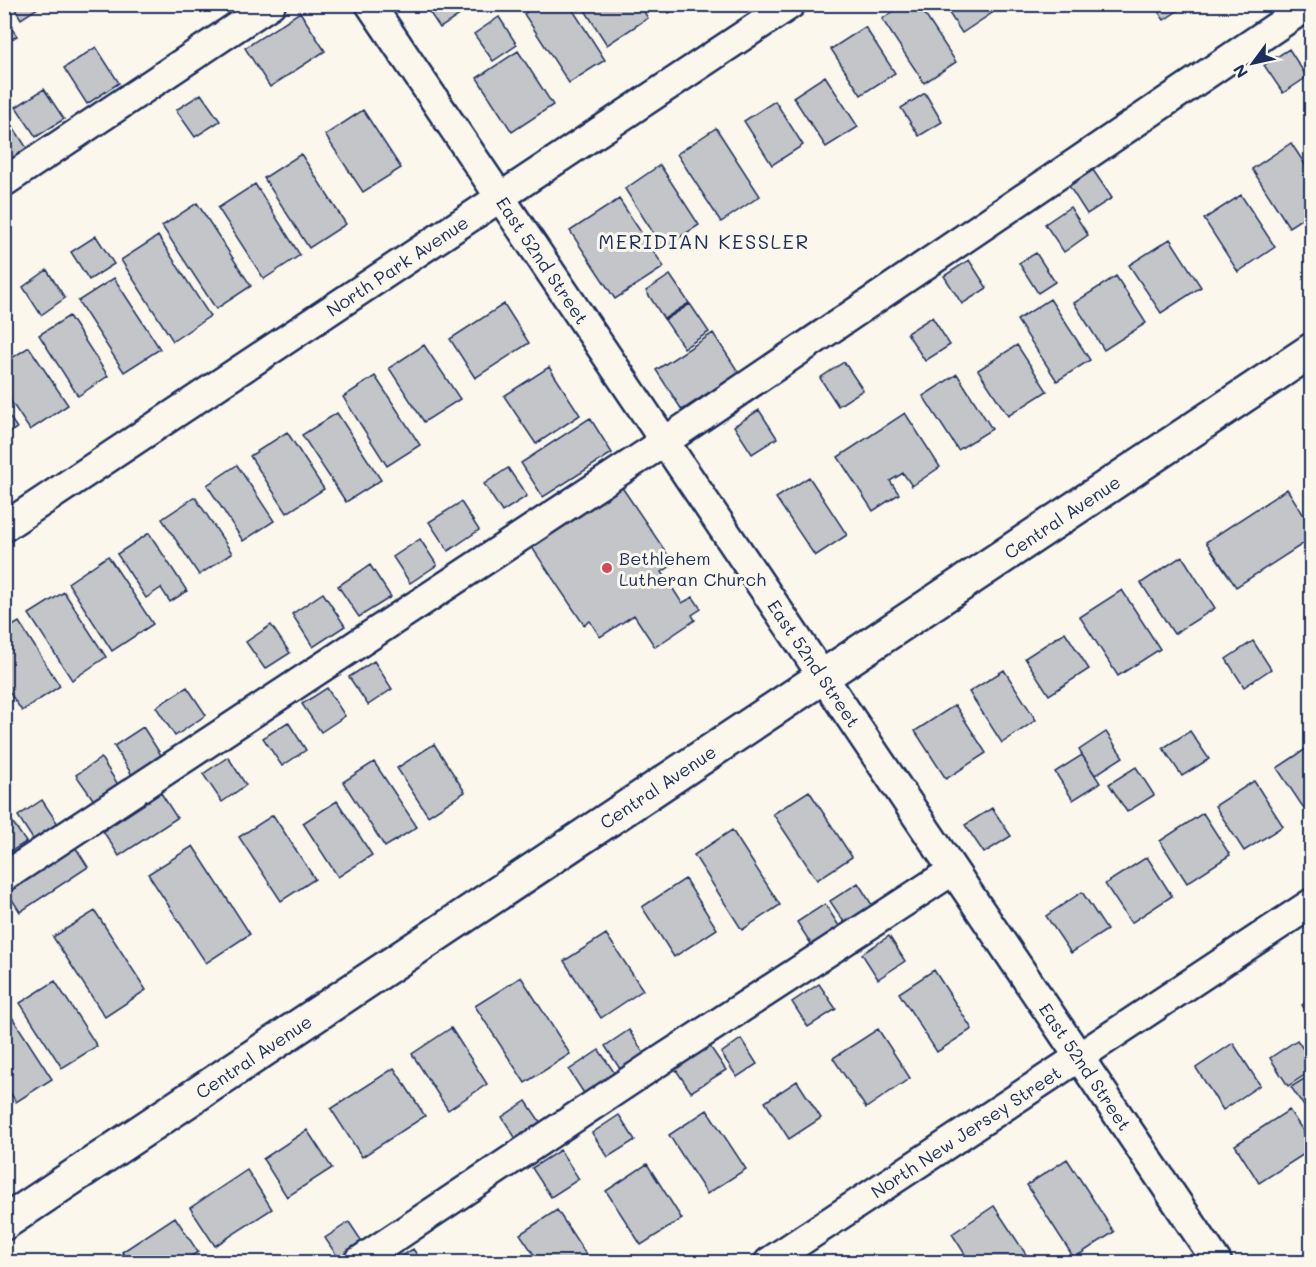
<svg xmlns="http://www.w3.org/2000/svg" width="1316" height="1267" font-family="Mali,sans-serif">
	<style>
		.building { fill: #c3c5c9; stroke: #1b2f5e; stroke-width: 1.5 }
		.lines { fill: none; stroke-linecap: round; stroke-linejoin: round }
		.minor-casing { stroke: #1b2f5e; stroke-width: 33 }
		.major-casing { stroke: #1b2f5e; stroke-width: 38 }
		.minor { stroke: #fbf7ec; stroke-width: 28 }
		.major { stroke: #fbf7ec; stroke-width: 33 }
		.poi-dot { fill: #d1495b; stroke: #fbf7ec; stroke-width: 2 }
		.labels { text-anchor: middle; dominant-baseline: central; stroke-width: 6; stroke-linejoin: round; paint-order: stroke }
		.street-label { font-size: 18px; fill: #1b2f5e; stroke: #fbf7ec }
		.poi-label { font-size: 18px; fill: #1b2f5e; stroke: #fbf7ec; text-anchor: start }
		.neighbourhood-label { font-size: 20px; letter-spacing: 1.5px; fill: #1b2f5e; stroke: #fbf7ec }
	</style>
	<rect width="100%" height="100%" fill="#fbf7ec"/>
	<filter id="ink" filterUnits="userSpaceOnUse"><feTurbulence type="fractalNoise" baseFrequency=".0167" numOctaves="2"/><feDisplacementMap in="SourceGraphic" scale="12" xChannelSelector="R" yChannelSelector="G"/><feConvolveMatrix kernelMatrix="1 2 1 2 8 2 1 2 1" color-interpolation-filters="sRGB"/></filter>
	<g filter="url(#ink)">
		<path class="building" d="M12,4h32l-23,15z
			M424,4h50l1,1 -35,23z
			M539,4h30l36,56 -36,23 -45,-69z
			M581,4h58l9,14 -41,27z
			M664,4h19l-14,9z
			M904,4h14l38,58 -32,21 -42,-64z
			M943,4h47l5,7 -33,22z
			M1153,4h35l-24,16z
			M300,12l25,39 -55,36 -25,-39z
			M499,17l18,28 -24,16 -19,-27z
			M4,18l13,18 -13,8z
			M865,27l30,46 -34,22 -30,-46z
			M96,47l23,36 -32,21 -23,-36z
			M1289,49l18,28 -24,16 -19,-28z
			M518,51l35,54 -41,27 -35,-54z
			M825,76l33,51 -32,20 -33,-50z
			M44,89l20,30 -28,18 -20,-30z
			M925,93l17,29 -23,14 -18,-28z
			M201,94l19,27 -25,16 -19,-27z
			M775,101l28,44 -31,20 -28,-44z
			M363,110l38,58 -38,24 -38,-57z
			M10,122l20,31 -26,17v-45z
			M716,128l44,68 -39,26 -44,-68z
			M1291,143l21,32v37l-23,15 -37,-58z
			M301,154l45,70 -37,24 -45,-70z
			M660,165l39,60 -36,23 -38,-59z
			M1093,170l19,28 -25,16 -18,-28z
			M255,184l45,71 -36,24 -46,-71z
			M1241,195l34,52 -37,25 -34,-53z
			M619,199l45,68 -49,32 -45,-68z
			M197,203l54,83 -35,23 -54,-83z
			M1070,207l18,28 -24,17 -19,-28z
			M96,236l18,28 -25,16 -18,-28z
			M158,236l52,80 -37,25 -52,-81z
			M1170,239l31,48 -40,26 -32,-48z
			M1036,253l19,29 -17,11 -19,-30z
			M969,260l18,28 -25,16 -18,-28z
			M47,270l18,28 -24,17 -18,-28z
			M670,275l19,28 -25,16 -18,-28z
			M1116,276l30,47 -42,27 -30,-47z
			M114,278l46,71 -36,23 -46,-71z
			M1050,299l40,61 -33,21 -40,-61z
			M504,304l25,39 -54,35 -25,-39z
			M690,304l19,28 -25,16 -19,-28z
			M69,316l39,60 -30,20 -39,-61z
			M932,317l18,28 -25,16 -18,-28z
			M713,333l26,40 -57,37 -26,-40z
			M424,345l36,54 -36,23 -35,-54z
			M1017,345l30,46 -39,25 -30,-46z
			M29,347l39,58 -38,25 -26,-39v-28z
			M844,362l19,28 -25,16 -18,-28z
			M549,367l31,48 -44,29 -32,-48z
			M957,374l35,55 -34,21 -35,-54z
			M375,376l45,69 -33,21 -44,-69z
			M4,409l13,19 -13,8z
			M759,410l18,28 -25,16 -18,-28z
			M337,413l44,67 -35,22 -44,-67z
			M905,413l35,54 -28,19 -9,-13 -13,8 9,13 -26,17 -35,-54z
			M590,418l22,35 -69,44 -22,-34z
			M287,432l37,57 -37,24 -37,-57z
			M237,465l37,56 -31,20 -36,-56z
			M508,468l19,28 -25,16 -18,-28z
			M809,477l38,58 -32,21 -39,-58z
			M621,486l53,78 -12,8 20,31 11,-6 8,12 -9,6 3,5 -40,27 -21,-32 -34,22 -10,-16 -6,4 -53,-79z
			M1287,489l25,39v10l-76,49 -30,-45z
			M195,497l37,56 -33,22 -37,-56z
			M461,502l18,28 -31,21 -19,-29z
			M149,533l38,58 -17,11 -9,-14 -15,10 -29,-44z
			M420,539l17,26 -27,18 -17,-26z
			M108,556l45,68 -41,27 -44,-68z
			M1182,556l33,52 -41,26 -33,-51z
			M370,565l21,32 -32,20 -21,-31z
			M1122,590l38,59 -42,27 -38,-59z
			M64,592l42,65 -34,23 -43,-66z
			M323,593l22,33 -32,21 -21,-33z
			M19,622l41,64 -38,25 -18,-27v-53z
			M271,625l19,28 -25,16 -19,-27z
			M1065,632l24,37 -40,26 -24,-37z
			M1253,641l18,28 -27,18 -18,-28z
			M374,661l18,28 -24,16 -19,-28z
			M1004,670l32,50 -34,23 -33,-51z
			M187,687l19,28 -31,21 -19,-29z
			M327,688l18,28 -24,16 -19,-28z
			M955,705l31,48 -40,26 -31,-48z
			M288,722l18,28 -24,16 -19,-28z
			M143,727l18,28 -29,20 -18,-29z
			M1190,731l19,28 -27,17 -19,-28z
			M1106,732l17,25 -28,18 -16,-25z
			M434,744l31,48 -37,24 -31,-48z
			M1312,745v65l-5,3 -30,-45z
			M1082,755l18,28 -27,17 -18,-28z
			M228,757l18,28 -24,17 -19,-28z
			M101,758l18,28 -24,16 -19,-27z
			M374,762l43,65 -32,20 -42,-65z
			M1136,767l18,28 -27,17 -18,-28z
			M1254,781l29,45 -39,25 -29,-45z
			M809,791l43,66 -35,23 -44,-66z
			M161,793l16,25 -58,38 -16,-25z
			M42,800l18,27 -24,17 -18,-28z
			M337,801l35,54 -34,22 -35,-54z
			M992,808l19,28 -27,17 -19,-28z
			M1203,813l27,42 -43,28 -27,-42z
			M7,814l19,28 -22,14v-40z
			M273,815l42,64 -34,22 -42,-64z
			M732,830l48,75 -38,25 -48,-75z
			M74,845l14,22 -68,45 -14,-22z
			M193,846l57,88 -44,29 -58,-89z
			M1147,857l25,39 -41,27 -26,-39z
			M685,879l32,50 -43,28 -32,-50z
			M858,883l16,25 -28,17 -16,-24z
			M1082,892l25,38 -36,23 -25,-37z
			M825,904l16,25 -28,18 -16,-25z
			M95,911l51,79 -41,27 -52,-80z
			M606,934l37,56 -42,28 -37,-57z
			M889,936l16,25 -27,18 -16,-25z
			M934,970l38,59 -35,23 -38,-59z
			M521,977l49,77 -45,29 -50,-77z
			M55,981l42,65 -35,22 -42,-65z
			M819,984l17,25 -28,18 -16,-25z
			M1312,999v21l-10,-15z
			M10,1014l42,65 -36,23 -12,-19v-66z
			M451,1028l36,56 -39,26 -36,-56z
			M878,1029l32,49 -44,30 -33,-50z
			M629,1030l17,27 -24,15 -17,-26z
			M741,1039l16,25 -20,13 -16,-24z
			M1297,1040l15,22v8l-24,16 -18,-28z
			M1233,1043l27,42 -37,25 -27,-42z
			M709,1045l17,25 -35,22 -17,-25z
			M599,1050l19,28 -31,20 -18,-28z
			M394,1068l31,48 -63,41 -31,-48z
			M1312,1074v40l-2,1 -19,-28z
			M797,1081l24,37 -32,21 -24,-37z
			M526,1101l17,25 -25,16 -16,-25z
			M707,1110l39,59 -39,25 -38,-59z
			M1289,1110l23,34v5l-53,34 -24,-38z
			M619,1115l16,25 -27,17 -16,-24z
			M307,1130l25,38 -45,29 -24,-38z
			M560,1150l19,29 -28,18 -19,-29z
			M1067,1159l47,73 -40,26 -47,-73z
			M647,1164l35,55 -41,26 -35,-54z
			M247,1170l25,39 -57,37 -25,-38z
			M994,1206l37,56h-61l-18,-28z
			M557,1210l34,52h-52l-19,-28z
			M175,1217l23,35 -16,10h-53l-7,-10z
			M349,1222l18,27 -21,13h-5l-16,-24z
			M413,1249l9,13h-30z"/>
		<g class="lines">
			<defs>
				<g id="minor">
					<path id="s1" d="M370,4l847,1258"/>
					<path d="M4,182l267,-178"/>
					<path id="s2" d="M4,527l787,-523"/>
					<path d="M4,877l660,-435 646,-438"/>
					<path d="M358,1262l291,-194 303,-197"/>
					<path id="s3" d="M769,1262l543,-359"/>
				</g>
				<g id="major">
					<path id="s4" d="M4,1223l1308,-873"/>
				</g>
			</defs>
			<use href="#minor" class="minor-casing"/>
			<use href="#major" class="major-casing"/>
			<use href="#minor" class="minor"/>
			<use href="#major" class="major"/>
		</g>
	</g>
	<circle class="poi-dot" cx="607" cy="568" r="6"/>
	<g class="labels">
		<g class="street-label">
			<text stroke="none"><textPath href="#s1" startOffset="309">East 52nd Street</textPath></text>
			<text stroke="none"><textPath href="#s2" startOffset="472">North Park Avenue</textPath></text>
			<text stroke="none"><textPath href="#s4" startOffset="1272">Central Avenue</textPath></text>
			<text stroke="none"><textPath href="#s1" startOffset="795">East 52nd Street</textPath></text>
			<text stroke="none"><textPath href="#s4" startOffset="786">Central Avenue</textPath></text>
			<text stroke="none"><textPath href="#s4" startOffset="300">Central Avenue</textPath></text>
			<text stroke="none"><textPath href="#s1" startOffset="1281">East 52nd Street</textPath></text>
			<text stroke="none"><textPath href="#s3" startOffset="236">North New Jersey Street</textPath></text>
		</g>
		<g class="poi-label">
			<text x="619" y="558">Bethlehem<tspan x="619" dy="21">Lutheran Church</tspan></text>
		</g>
		<g class="neighbourhood-label">
			<text x="704" y="241">MERIDIAN KESSLER</text>
		</g>
	</g>
	<rect width="1316" height="1267" fill="none" stroke="#fbf7ec" stroke-width="24"/>
	<rect x="12" y="12" width="1292" height="1243" fill="none" stroke="#1b2f5e" stroke-width="2" filter="url(#ink)"/>
	<g transform="translate(1253 63) rotate(237)" stroke="#fbf7ec" stroke-width="4.5" paint-order="stroke">
	<path d="M0-4.5L10 22L0 15L-10 22Z" fill="#1b2f5e"/>
	<text y="-9" font-size="16" font-weight="bold" text-anchor="middle" fill="#1b2f5e">N</text>
	</g>
</svg>
